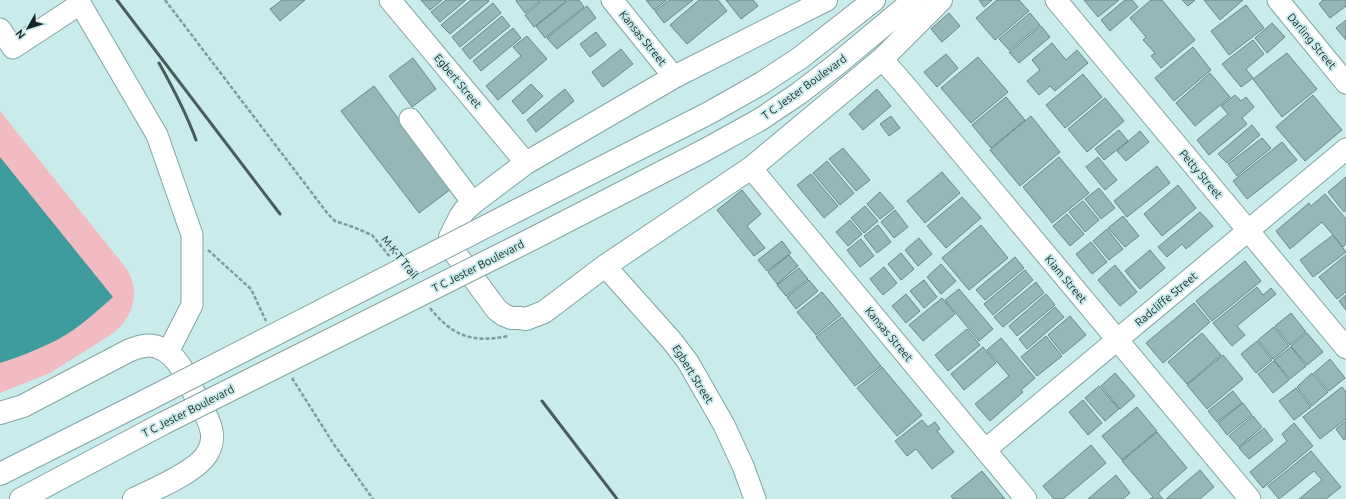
<svg xmlns="http://www.w3.org/2000/svg" width="1346" height="499" font-family="Ubuntu,sans-serif">
	<style>
		.green { fill: #f2bbc2 }
		.water { fill: #3e9c9f }
		.building { fill: #96b7b8; stroke: #69898a }
		.lines { fill: none; stroke-linecap: round; stroke-linejoin: round }
		.minor-casing { stroke: #83a4a4; stroke-width: 23 }
		.major-casing { stroke: #83a4a4; stroke-width: 24 }
		.path { stroke: #819b9c; stroke-width: 2.5; stroke-dasharray: 4 2; stroke-linecap: butt }
		.minor { stroke: #fff; stroke-width: 21 }
		.major { stroke: #fff; stroke-width: 22 }
		.rail { stroke: #495c5d; stroke-width: 3 }
		.major-bridge-casing { stroke: #83a4a4; stroke-width: 24; stroke-linecap: butt }
		.major-bridge { stroke: #fff; stroke-width: 22 }
		.labels { text-anchor: middle; dominant-baseline: central; stroke-width: 4; stroke-linejoin: round; paint-order: stroke }
		.street-label { font-size: 11px; fill: #182526; stroke: #c9ebec }
	</style>
	<rect width="100%" height="100%" fill="#c9ebec"/>
	<path class="green" d="M0,111l126,157c16,25 7,49 -14,66l-62,39 -50,20z"/>
	<path class="water" d="M0,157l113,140c-17,15 -35,32 -56,43 -18,9 -38,17 -57,23z"/>
	<path class="building" d="M282,0h23l-25,21 -10,-12z
		M421,0h21l-12,10z
		M446,0h20l-26,22 -9,-10z
		M471,0h17l1,1 -39,33 -9,-9z
		M517,0h24l-16,13 -9,-12z
		M543,0h24l-33,27 -9,-12z
		M569,0h10l5,7 -39,31 -9,-12z
		M646,0h21l-13,10z
		M670,0h23l-29,23 -9,-12z
		M699,0h19l9,11 -40,33 -17,-19z
		M726,0h27l5,6 -17,13z
		M979,0h13l-8,7z
		M997,0h22l10,11 -34,29 -19,-22z
		M1084,0h35l-21,17z
		M1125,0h7l6,7 -28,24 -9,-11z
		M1151,0h11l33,40 -34,28 -10,-12 4,-3 -12,-13 3,-3 -16,-19z
		M1182,0h13l-7,6z
		M1204,0h39l-23,20z
		M1323,0h23v6l-16,12 -11,-14z
		M493,3l8,10 -41,34 -8,-10z
		M1246,5l18,23 -35,27 -18,-24z
		M587,6l9,12 -39,31 -10,-11z
		M949,13l11,13 -18,16 -11,-13z
		M1030,13l10,12 -31,25 -10,-11z
		M502,16l8,10 -40,33 -8,-10z
		M1346,20v20l-10,-12z
		M1272,23l13,14 -18,16 -12,-15z
		M1041,26l9,11 -31,26 -10,-11z
		M513,28l8,10 -40,33 -8,-10z
		M596,32l10,13 -16,12 -10,-13z
		M527,36l20,23 -49,41 -12,-14 35,-30 -8,-9z
		M1253,40l11,14 -18,15 7,9 -12,9 -19,-23z
		M1052,43l14,17 11,-10 11,13 -33,28 -5,-5 -11,9 -12,-14 13,-11 -8,-10z
		M1193,47l18,23 -37,31 -19,-23z
		M621,49l12,15 -30,23 -11,-15z
		M1287,53l30,36 -35,28 -29,-38z
		M946,54l12,14 -21,19 -13,-15z
		M978,57l30,35 -37,31 -30,-35z
		M413,58l23,31 -24,18 -23,-31z
		M1210,73l20,24 -35,29 -19,-23z
		M1083,74l19,23 -37,31 -19,-23z
		M531,84l12,12 -20,18 -11,-13z
		M374,86l77,103 -32,24 -78,-102z
		M565,89l9,12 -38,31 -9,-12z
		M877,89l14,17 -28,24 -14,-16z
		M1235,95l6,6 5,-4 8,10 -12,11 5,6 -38,31 -12,-15 31,-26 -7,-8z
		M1313,95l29,35 -37,31 -29,-34z
		M1006,97l19,23 -34,28 -19,-23z
		M1105,98l19,23 -37,31 -19,-23z
		M891,116l9,12 -11,8 -9,-12z
		M1031,116l29,36 -40,34 -30,-36z
		M1252,125l8,10 -33,28 -9,-9z
		M1119,130l9,11 -24,19 -9,-11z
		M1140,131l9,11 -23,19 -9,-10z
		M1262,138l9,10 -34,28 -9,-12z
		M1282,142l15,18 -50,39 -14,-18z
		M843,148l27,32 -14,11 -27,-32z
		M1059,157l30,36 -37,30 -29,-36z
		M1098,157l19,23 -12,10 -19,-23z
		M827,161l27,32 -14,12 -27,-32z
		M1157,166l13,17 -43,34 -13,-16z
		M942,172l18,21 -35,30 -18,-22z
		M811,174l27,32 -14,12 -27,-33z
		M1346,177v33l-2,2 -16,-20z
		M1178,185l18,23 -34,28 -18,-22z
		M1099,188l16,20 -14,11 -16,-20z
		M742,190l19,24 -14,12 18,22 -11,8 -37,-46z
		M880,192l14,16 -14,11 -13,-15z
		M1325,194l21,25v25l-3,3 -21,-25 -32,27 -14,-18 33,-28 2,3z
		M962,197l19,21 -35,30 -19,-22z
		M1083,201l16,19 -14,12 -16,-20z
		M865,206l13,15 -14,12 -13,-15z
		M895,210l13,17 -14,11 -13,-16z
		M1200,212l13,14 -27,23 -4,-5 -15,13 -9,-10z
		M1067,214l17,20 -14,12 -17,-20z
		M1123,216l16,20 -14,11 -17,-19z
		M850,220l12,14 -14,12 -12,-14z
		M878,225l13,17 -14,11 -13,-17z
		M981,225l27,33 -39,32 -27,-32z
		M1107,229l16,20 -14,11 -16,-19z
		M1333,235l13,17 -33,25 -13,-17z
		M919,238l13,16 -14,12 -13,-16z
		M861,239l13,17 -14,11 -13,-17z
		M782,241l9,12 -24,18 -9,-11z
		M1091,242l16,20 -15,12 -16,-20z
		M1150,250l15,18 -25,21 -15,-18z
		M901,253l13,16 -13,11 -13,-16z
		M789,255l9,11 -21,18 -9,-12z
		M1346,255v37l-9,7 -18,-22z
		M1015,257l9,11 -39,32 -9,-10z
		M1245,261l16,20 -49,40 -16,-20z
		M941,264l15,17 -15,13 -14,-17z
		M1115,265l22,27 -17,14 -22,-26z
		M884,267l13,16 -14,12 -13,-16z
		M799,268l9,11 -22,17 -9,-11z
		M1025,270l8,10 -40,35 -9,-11z
		M809,280l9,11 -22,18 -9,-12z
		M924,280l13,17 -13,11 -14,-17z
		M1036,282l8,11 -41,34 -9,-10z
		M1257,287l6,8 8,-7 5,6 -39,32 8,9 -13,11 -19,-23z
		M959,289l34,40 -14,12 -34,-41z
		M822,292l19,23 -25,20 -19,-23z
		M906,294l14,17 -14,12 -14,-17z
		M1046,294l9,11 -38,31 -8,-10z
		M1346,295v15l-7,-9z
		M942,298l13,16 -32,27 -14,-16z
		M1194,303l16,19 -47,41 -17,-20z
		M1055,307l9,10 -37,32 -8,-10z
		M1291,313l15,19 -16,13 -15,-19z
		M1070,316l16,19 -23,19 -15,-19z
		M842,317l39,49 -26,20 -39,-49z
		M1274,327l15,19 -16,13 -15,-19z
		M967,329l13,16 -32,26 -13,-16z
		M1202,333l19,22 -34,29 -19,-22z
		M1307,333l16,19 -16,13 -16,-19z
		M1046,336l16,20 -25,20 -16,-19z
		M1001,338l34,40 -14,12 2,2 -33,29 -15,-17 34,-28 -22,-26z
		M1257,341l15,19 -16,13 -15,-19z
		M983,347l13,16 -32,27 -13,-16z
		M1291,347l15,19 -16,13 -16,-19z
		M1223,355l20,24 -36,30 -20,-24z
		M1330,359l15,19 -16,13 -15,-18z
		M1274,361l15,19 -16,13 -15,-19z
		M882,367l40,48 -25,21 -40,-48z
		M1115,373l20,23 -15,13 -19,-23z
		M1312,373l16,19 -16,14 -15,-19z
		M1099,386l20,23 -14,12 -20,-23z
		M1342,387l4,5v27l-26,20 -17,-22z
		M1296,388l15,19 -17,13 -15,-19z
		M1233,391l9,12 -25,19 -9,-11z
		M1083,400l19,23 -14,12 -19,-23z
		M1243,403l9,12 -25,20 -9,-12z
		M1137,407l20,24 -35,29 -20,-24z
		M1253,416l9,11 -23,20 -10,-11z
		M922,420l6,7 7,-5 5,7 -3,2 17,21 -22,17 -16,-20 -9,7 -12,-15z
		M1346,421v17l-2,2 -8,-11z
		M1294,423l19,23 -50,42 -13,-16 37,-31 -5,-7z
		M1264,428l9,12 -24,19 -10,-11z
		M1157,432l30,36 -29,25 5,6h-13l3,-2 -31,-36z
		M1091,445l15,18 -43,36h-9l-11,-13z
		M1311,451l30,36 -15,12h-27l23,-19 -8,-9 -35,28 -11,-13z
		M1200,470l14,17 -14,12h-34z
		M982,471l23,28h-52l-2,-3z
		M1116,475l14,18 -7,6h-35z"/>
	<g class="lines">
		<defs>
			<path id="minor" d="M78,0l79,135 35,100v70l-24,47
				M390,0l136,163
				M612,0l62,77
				M1056,0l290,348
				M1278,0l68,83
				M0,29l13,19 67,-44
				M882,59l22,25 346,415
				M410,119l63,84
				M751,168l275,331
				M605,266l67,75 16,21 36,63 19,41 12,33
				M985,450l361,-301"/>
			<path id="major" d="M826,0l-152,77 -148,86 -53,40 -9,8 -4,6 -10,20v6l2,6 45,61 7,5 7,3h8l7,1 18,-7 61,-46 146,-98 131,-109 59,-59
				M516,211l193,-98 53,-30 38,-25 74,-58
				M532,239l173,-89 56,-31 37,-25 38,-29 78,-65
				M0,413l23,-7 107,-56c11,-4 21,-7 32,-1 19,9 27,35 36,52 5,9 11,18 13,28 2,7 1,16 -3,23 -9,19 -55,38 -74,47
				M0,474l151,-76
				M21,499l143,-76"/>
		</defs>
		<use href="#minor" class="minor-casing"/>
		<use href="#major" class="major-casing"/>
		<path class="path" d="M165,0l163,214 7,7 18,6 19,8 18,22
			M208,250l43,39 15,32
			M430,308c23,29 43,35 79,28
			M292,378l41,65 40,56"/>
		<use href="#minor" class="minor"/>
		<use href="#major" class="major"/>
		<path class="rail" d="M117,0l163,214
			M159,63c14,25 27,49 37,77
			M542,401l75,98"/>
		<defs>
			<path id="major-bridge" d="M151,398l365,-187
				M164,423l368,-184"/>
		</defs>
		<use href="#major-bridge" class="major-bridge-casing"/>
		<use href="#major-bridge" class="major-bridge"/>
	</g>
	<g class="labels">
		<g class="street-label">
			<text transform="translate(643 38) rotate(51)">Kansas Street</text>
			<text transform="translate(1312 41) rotate(50)">Darling Street</text>
			<text transform="translate(458 81) rotate(50)">Egbert Street</text>
			<text transform="translate(804 87) rotate(-36)">T C Jester Boulevard</text>
			<text transform="translate(1201 174) rotate(50)">Petty Street</text>
			<text transform="translate(400 257) rotate(51)">M-K-T Trail</text>
			<text transform="translate(478 266) rotate(-27)">T C Jester Boulevard</text>
			<text transform="translate(1066 279) rotate(50)">Kiam Street</text>
			<text transform="translate(1166 299) rotate(-40)">Radcliffe Street</text>
			<text transform="translate(889 334) rotate(50)">Kansas Street</text>
			<text transform="translate(693 374) rotate(58)">Egbert Street</text>
			<text transform="translate(188 411) rotate(-27)">T C Jester Boulevard</text>
		</g>
	</g>
	<g transform="translate(28 28) rotate(231)" stroke="#c9ebec" stroke-width="3" paint-order="stroke">
	<path d="M0-3L7 15L0 10L-7 15Z" fill="#182526"/>
	<text y="-6" font-size="11" font-weight="bold" text-anchor="middle" fill="#182526">N</text>
	</g>
</svg>
